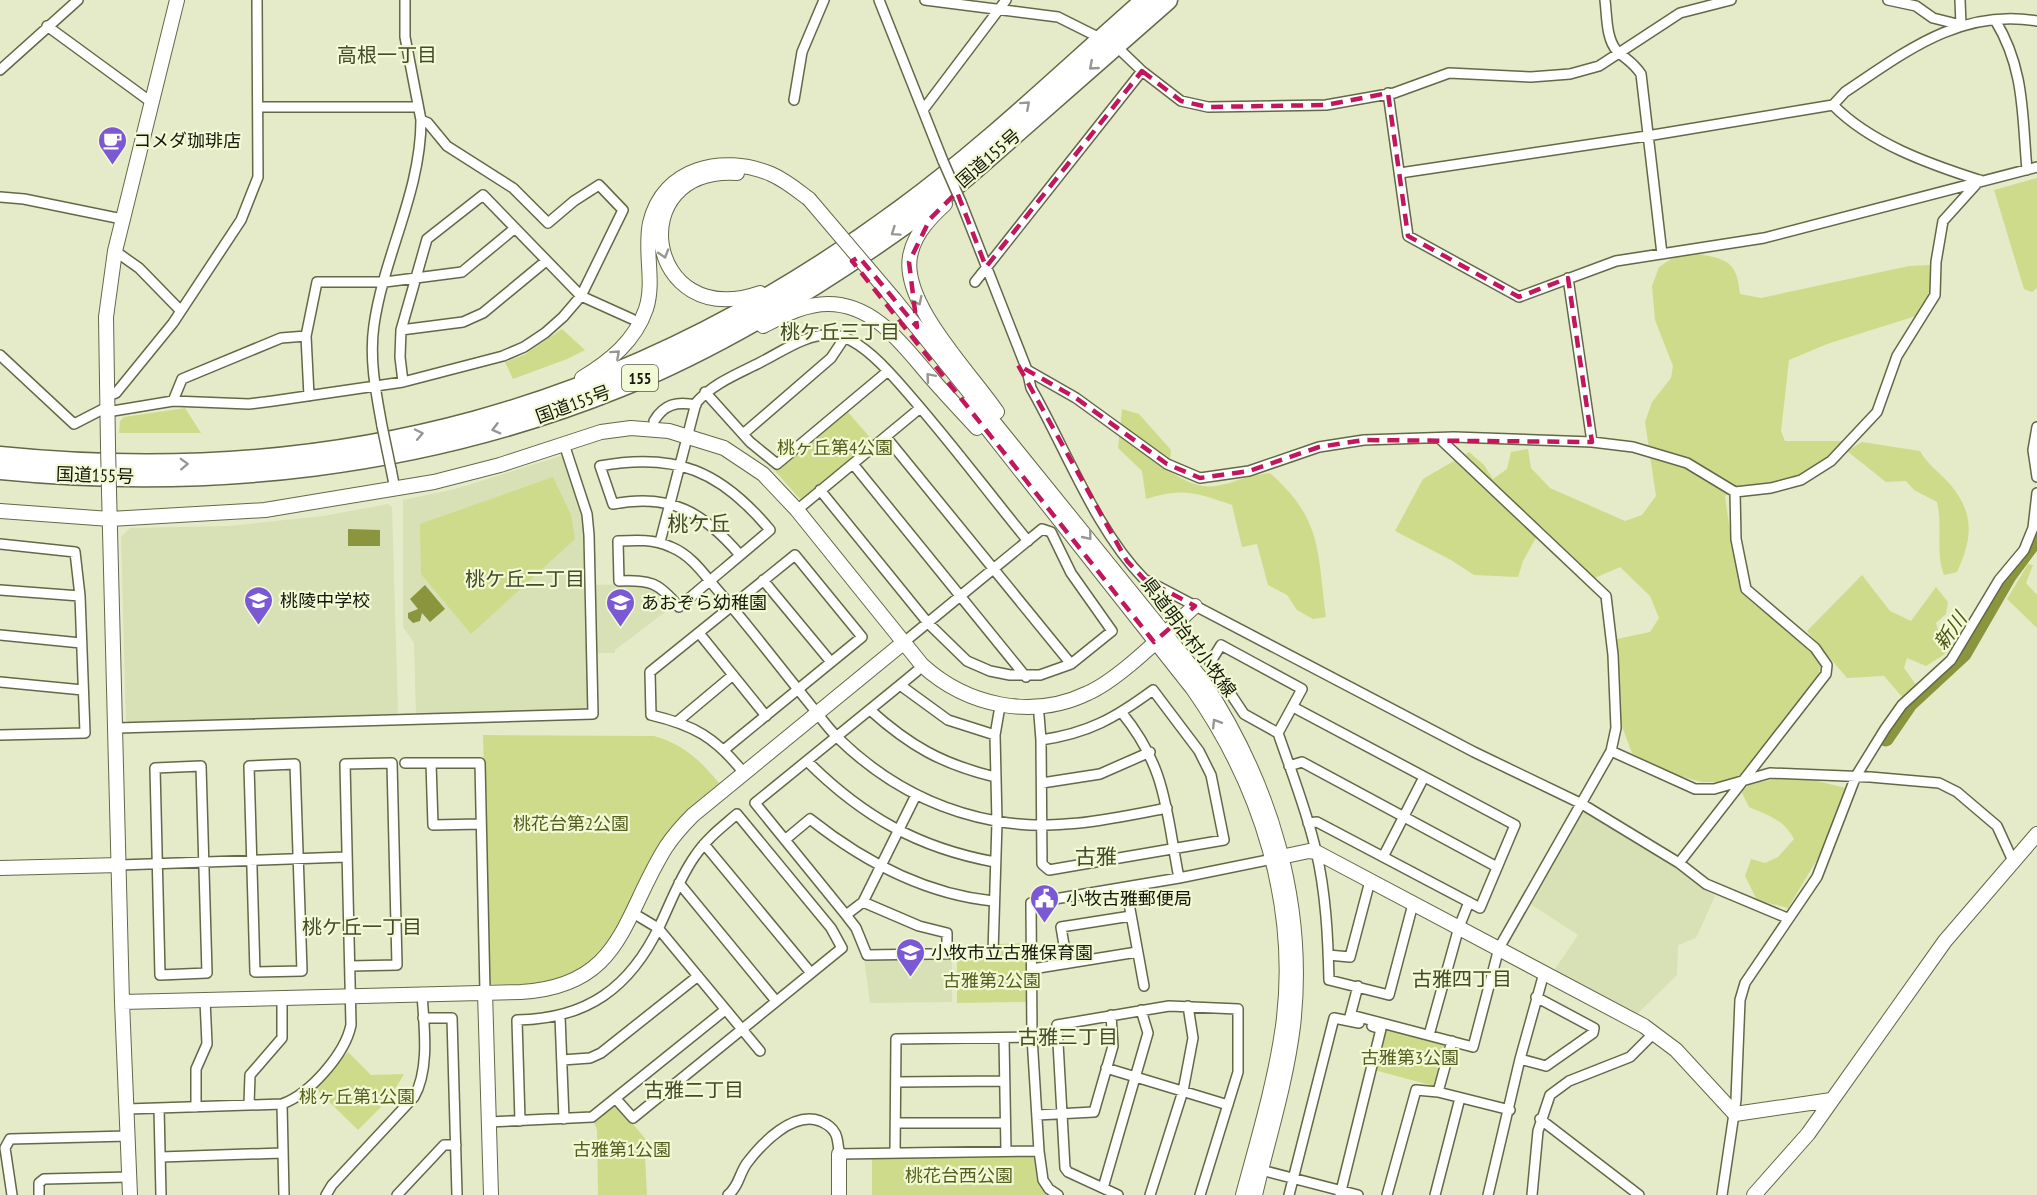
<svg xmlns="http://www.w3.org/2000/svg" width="2037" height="1195" font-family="'PT Sans Narrow','Noto Sans JP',sans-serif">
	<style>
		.built { fill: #d8e0b5 }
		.green { fill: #cedb8a }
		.water { fill: #8a953e }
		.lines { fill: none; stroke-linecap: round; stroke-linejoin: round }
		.river { stroke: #8a953e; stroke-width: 15 }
		.street-casing { stroke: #636849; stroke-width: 12 }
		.secondary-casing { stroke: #636849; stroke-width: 16 }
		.highway-casing { stroke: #636849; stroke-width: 21 }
		.street { stroke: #fff; stroke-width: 9 }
		.secondary { stroke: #fff; stroke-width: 14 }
		.highway { stroke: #fff; stroke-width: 18 }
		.street-bridge-casing { stroke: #636849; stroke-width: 12; stroke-linecap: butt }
		.secondary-bridge-casing { stroke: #636849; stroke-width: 16; stroke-linecap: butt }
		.street-bridge { stroke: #fff; stroke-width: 9 }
		.secondary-bridge { stroke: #fff; stroke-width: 14 }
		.oneway { stroke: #969791 }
		.marked { fill: none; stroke: #c2185b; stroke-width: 4.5; stroke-dasharray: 12 8; stroke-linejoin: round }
		.labels { text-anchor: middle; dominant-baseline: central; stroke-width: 4.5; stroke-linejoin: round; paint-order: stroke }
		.shield { fill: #f2f9d5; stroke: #575b47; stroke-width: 1.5 }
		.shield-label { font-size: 16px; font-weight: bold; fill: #15170a }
		.poi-label { font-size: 18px; fill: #15170a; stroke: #f2f9d5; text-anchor: start }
		.street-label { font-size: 18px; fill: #15170a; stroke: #f2f9d5 }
		.park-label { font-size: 18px; fill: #555d1e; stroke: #f2f9d5 }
		.neighbourhood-label { font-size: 20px; fill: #44492b; stroke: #f2f9d5 }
		.water-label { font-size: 20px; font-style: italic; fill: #4d5414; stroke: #f2f9d5 }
		.quarter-label { font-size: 21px; fill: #44492b; stroke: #f2f9d5 }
	</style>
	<rect width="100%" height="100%" fill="#e5ebc8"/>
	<path class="built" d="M561,456l3,2 16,46 5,26 5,177 -4,3 -170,5 -2,-72 -11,-16v-127l52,-11z
		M388,504l4,3 6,205 -5,4 -264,7 -3,-3 -5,-183 9,-9 99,-2 94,-10z
		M642,584l13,4 18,18 -58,44v3h-19l-2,-68z
		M1582,811l33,15 100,70 -19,42 -18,7 -1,30 -43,42 -78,-44 -1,-4 23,-34 -49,-32z
		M864,958h88v44l-82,1z"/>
	<path class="green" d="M2037,178v110l-5,4 -8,-3 -30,-99z
		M1693,253c32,6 44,6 47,41l21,4 148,-32 24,-1v29l-14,21 -92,29 -38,16 -8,71 4,10h59c-17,16 -34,32 -57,38 -27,6 -37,3 -62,17l7,50 11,43 79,72 -5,18 -80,103h-35l-40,-11 -30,-18 -14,-37 -1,-77 33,-7 9,-14 -9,-22 -30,-29 -25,11 -53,-51 -19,34 -5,16 -44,-2 -23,-15 -56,-29 28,-52 46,-27 15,13 9,14 14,-10 4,-17 17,-3 3,19 19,20 75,33 17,-6 14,-19 -11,-74 7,-20 19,-24 2,-12 -18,-46 -3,-34 7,-19 18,-12z
		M562,329l23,21 -18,9 -54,20 -8,-17 19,-7z
		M185,408l16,25h-82l1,-12 4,-4z
		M1122,409l17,5 32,36 -2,21c46,30 53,8 101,2 53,47 47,78 56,144l-13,2 -16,-9 -10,-15 -19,-10 -11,-41 -15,3 -10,-42c-35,-12 -48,-18 -86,-6l-4,-28 -24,-23z
		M846,410l28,32 -71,57h-3l-25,-28z
		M1862,442l58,9c8,14 18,20 28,31 27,30 25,56 9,90l-13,3c-9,-23 -1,-49 -7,-73l-23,-12 -8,-9 -20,1 -39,-31z
		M553,477l18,38 4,24 -104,95 -50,-60 -1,-50z
		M2028,564l5,1 -7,18 11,12v33l-30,-29z
		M1862,575l28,36 21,10 25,-34 12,15 -2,12 -10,9 9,31 -19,12 -19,-8 -3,10 15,21 -15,10 -20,-23 -37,2 -40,-47z
		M483,735l171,1c29,8 46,24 65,47 -23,19 -45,38 -61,63 -33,51 -42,122 -113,136 -17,3 -37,2 -55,2l-1,-3z
		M1774,779l39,1 37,9 -29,64 -33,55 -31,-8 -12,-24 6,-17 14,4 13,-6 16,-18c-11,-20 -25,-23 -45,-32l-8,-16 8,-6z
		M1026,943v59l-69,1v-45l42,-1v-13z
		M1386,1028l60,16 -12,42 -60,-16z
		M348,1052l23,23 33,-1 -15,25 -31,31 -44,-43z
		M614,1106h4l30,36 -3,15 2,38h-49l-1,-65 -4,-10z
		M1031,1155l3,3 3,23 9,14h-174v-38z"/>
	<path class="water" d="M348,529l32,1v16h-32z
		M425,585l20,24 -15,13 -8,-9 -2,8 -7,2 -5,-5v-5l10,-4 -8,-10z"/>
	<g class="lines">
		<path class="river" d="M1886,739l24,-35 54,-50 45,-78 28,-38"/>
		<defs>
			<path id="street" d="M879,0l64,161
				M925,0l133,17 58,29 26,25 39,30 27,6 118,-2 68,-12 55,-20 82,4 39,-3 29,-8 81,-53 51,-13
				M1605,0c2,16 1,39 12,51 10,9 16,11 24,23l21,180
				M1888,0l28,6 17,12 28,7
				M1960,0l1,25
				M1995,20c30,49 27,95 32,150
				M47,26l104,76
				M0,70l78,-70
				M1388,93l20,143 111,61 97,-36 148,-23 273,-71
				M794,100l8,-48 22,-52
				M1833,105c37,38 96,59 146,75
				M259,107h159
				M923,110l83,-110
				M1400,173l247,-37 186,-31 12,-13c60,-40 115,-84 192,-71
				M0,197l24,2 98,20
				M961,202l66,168 4,18c35,61 64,141 113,191l330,173 108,52 97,59 27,21 81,34
				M115,251l24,17 41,42
				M1568,278l24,164
				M975,282l167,-211
				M401,330l62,-8 20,-9 63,-52
				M0,355l74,69 33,-17
				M1027,370l49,28 91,66 33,14 49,-7 70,-24 45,-7 90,-3 138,5 41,5 54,16 48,29 36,-4 30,-8 30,-19 46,-49 20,-56 38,-61 1,-33 7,-41 37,-41
				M403,382l-3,-25 1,-27 26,-91 56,-44 98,101 51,23
				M705,392l45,50 27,22 111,-93
				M107,396l9,-3 57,-70 68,-103 17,-43 -1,-177
				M309,396l-3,-60 11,-54h68l77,-10 52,-43
				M173,401l9,-22 99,-41 25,-2
				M107,412l66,-11 76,3 24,-3 130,-19 100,-26 21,-9 21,-14 18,-16 18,-21 42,-86 -24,-25 -25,16 -26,22 -35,-35 -66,-42 -19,-23 -7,-3
				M654,421c10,-17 23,-20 42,-16
				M382,426c-6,-33 -13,-67 -8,-101 10,-70 47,-133 47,-205l-16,-83v-37
				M2037,427l-4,23 4,27
				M743,434l88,-76 14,-21
				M886,437l185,227
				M853,464l173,213
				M391,469l4,20
				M820,490l108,133 39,38 23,10 20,4h30l31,-11 41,-33 -41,-58 -20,-41 -9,-3c-46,38 -92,76 -139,114
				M797,510l122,-101
				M660,542l36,-139c17,-20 42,-29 65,-41 22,-11 46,-29 72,-27 20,1 42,22 56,37 49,53 93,113 139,169
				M0,544l75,8 5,44 5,137 -85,2
				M740,555c-37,-43 -69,-62 -127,-51l-13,-38c76,-14 121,5 170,64 -30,26 -61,51 -91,77 -21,-25 -28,-27 -60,-26l-1,-40c18,-1 36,-2 53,6 22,9 34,29 49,46 31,36 59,73 89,110 9,11 18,24 29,35 44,43 97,72 158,83 57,11 115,-2 171,-13
				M763,580l68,82
				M0,590l80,6
				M699,633l67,83
				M0,635l81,8
				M0,682l83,8
				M900,685l48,35 47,15 2,87 -4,131 -126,2 -11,-27 -10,-13 -91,-112z
				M900,685l17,-14
				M1153,690l46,61 12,24 13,65 -175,30 -7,-6 -1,-124c48,-7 74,-22 112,-50z
				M1293,707l222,118 -35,83 -163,-86 -9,1
				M870,710c40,36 72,54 125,67
				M1122,713c45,55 44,99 57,165
				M1039,715l2,25
				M678,721l55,-46
				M117,728l476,-14 -4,-179 -2,-21 -23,-70
				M1278,733l24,-44 -81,-44 -11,18 34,51 34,19c13,38 29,78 38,118 10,42 12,87 13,129l60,15 24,-91
				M995,735l4,-23
				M725,749l137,-112 -67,-82 -145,117 1,43c43,10 65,23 92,57
				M1611,751l84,38h19l56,-16 100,4 69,6 18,9 40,34 16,35
				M807,761c55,55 111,87 188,101
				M405,763h75l5,229
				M431,763l2,62 48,-1
				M295,764l7,207 -47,1 -6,-206z
				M201,766l6,207 -47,2 -5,-207z
				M1289,766l13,-4 195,105
				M1042,783l58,-9 50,-22
				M786,839l24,-20c53,42 114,75 183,82
				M704,844l107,129
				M1383,857l41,-80
				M1679,863l147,-189 1,-9 -12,-17 -69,-59 -10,-50 -1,-47
				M120,865l226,-8
				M679,883l97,118
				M1126,887l18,99
				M863,902l53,-107
				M633,913l25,15 102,123
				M846,915l17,-13 56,24 28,7v21
				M1328,955l22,2 20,-76
				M1067,963l-6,-36 70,-11
				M1032,969l105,-17
				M1351,1015l122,32 26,-99 112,-197 5,-23 -3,-73 -7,-59 -167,-158
				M560,1016l4,103
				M423,1018h29l5,177
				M1349,1020l9,-34
				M1429,1035l30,-108 10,-25
				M1004,1038l2,113
				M1520,1059l26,7 47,-33 1,-5 -58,-31
				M562,1060l28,-2 11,-5 97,-77
				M1106,1068l122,37
				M896,1082l108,-1
				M1438,1092l14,-51
				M249,1104l1,-29 32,-37v-40
				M282,1104l2,91
				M196,1107v-38l11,-25 -2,-44
				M159,1108l2,87
				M127,1109l155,-5c28,-10 63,-50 69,-79l-6,-261 47,-1 5,202 -47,1
				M1037,1115l57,-3 19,-66 -2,-31
				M1540,1119l99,76
				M520,1121l-3,-101c70,-1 113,-32 143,-95 11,-23 20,-48 35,-69 11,-17 27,-29 42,-42l94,114 11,20 -209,170 -17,-19
				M489,1122l103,-5 133,-107
				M896,1123h108
				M895,1152l1,-113 136,-2
				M161,1157l121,-4
				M1261,1170l97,25
				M1103,1188l45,-155 -7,-23
				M12,1195l-7,-47 5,-9 118,-3
				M39,1195v-12l5,-4 85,-2
				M326,1195l6,-10 82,-88c16,-28 10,-71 8,-103
				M397,1195l47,-50h12
				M728,1195c11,-9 11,-21 19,-32 15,-20 46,-52 73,-42 17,7 18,16 19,33l200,-3
				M1058,1195l-9,-6 -6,-9 -4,-29 -7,-114 -1,-134 148,-25 94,-19
				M1118,1195l-50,-23 -3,-4 -8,-143 112,-19 69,3v63l-38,123
				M1150,1195l33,-104 10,-53 -5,-32
				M1289,1195l45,-177 25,5
				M1340,1195l41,-166 -9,-3
				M1387,1195l29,-105 22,2 72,18
				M1435,1195l25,-97
				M1488,1195l32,-136 24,-86
				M1532,1195l6,-64 12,-36 19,-14 61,-24 24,-24
				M1722,1195l14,-95 4,-100 5,-17 72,-106 39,-101 29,-47 17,-24 49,-45 48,-80 25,-30 9,-22 4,-35"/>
			<path id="secondary" d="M737,173c-116,-7 -92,160 23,120
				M945,204c-14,13 -29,28 -34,48 -14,48 60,121 86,160
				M894,299l309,382c67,102 104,221 90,345 -7,57 -25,113 -38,169
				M763,326c20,-10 41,-22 65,-22 48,0 76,43 105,76 14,16 29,32 44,48
				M582,378c28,-17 53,-37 64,-69 9,-28 -2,-57 4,-86 13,-56 73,-69 121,-49 14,6 26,16 38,25
				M968,404l225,285c68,97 106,217 90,337 -8,57 -25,113 -40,169
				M108,446l-2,-129 9,-66 62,-251
				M109,491l13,511 8,193
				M0,511l110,8 155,-9 169,-28 66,-17 101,-33 30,-4 38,3 55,17 39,26 34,36 125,155c45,41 110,55 166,28 32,-14 80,-63 107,-87
				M1276,858l33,-7 7,1 328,174 32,24 59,64 96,-14
				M0,868l120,-3
				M485,992l6,203
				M122,1002l399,-10c102,-6 101,-75 145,-145 8,-12 17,-22 27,-32l210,-172
				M839,1154v41
				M1754,1195l54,-61 137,-193 92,-107"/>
			<path id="highway" d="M0,456c336,34 629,-46 901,-247 86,-63 163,-138 244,-209
				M0,470c209,21 423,-3 619,-82 103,-42 199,-101 290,-166 39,-28 75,-60 111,-92 49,-43 99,-87 148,-130"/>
		</defs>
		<use href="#street" class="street-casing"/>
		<use href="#secondary" class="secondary-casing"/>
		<use href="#highway" class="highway-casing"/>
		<use href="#street" class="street"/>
		<use href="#secondary" class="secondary"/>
		<use href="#highway" class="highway"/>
		<defs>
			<path id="street-bridge" d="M943,161l18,41
				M382,426l9,43"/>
			<path id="secondary-bridge" d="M809,199l85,100
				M108,446l1,45"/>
		</defs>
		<use href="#street-bridge" class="street-bridge-casing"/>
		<use href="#secondary-bridge" class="secondary-bridge-casing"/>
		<use href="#street-bridge" class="street-bridge"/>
		<use href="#secondary-bridge" class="secondary-bridge"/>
	</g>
	<defs><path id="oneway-chevron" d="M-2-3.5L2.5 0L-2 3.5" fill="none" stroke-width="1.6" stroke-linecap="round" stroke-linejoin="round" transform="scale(1.5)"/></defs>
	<g class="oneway">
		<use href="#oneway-chevron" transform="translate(1093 66) rotate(139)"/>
		<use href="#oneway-chevron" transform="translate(1026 105) rotate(-42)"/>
		<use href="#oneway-chevron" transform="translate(895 232) rotate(146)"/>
		<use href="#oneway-chevron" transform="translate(664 254) rotate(73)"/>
		<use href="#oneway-chevron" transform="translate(918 301) rotate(63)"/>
		<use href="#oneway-chevron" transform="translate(616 354) rotate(-42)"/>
		<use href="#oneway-chevron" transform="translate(930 377) rotate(-131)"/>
		<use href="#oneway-chevron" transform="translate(496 429) rotate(165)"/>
		<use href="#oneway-chevron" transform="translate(419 434) rotate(-12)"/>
		<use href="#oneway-chevron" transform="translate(184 464) rotate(-2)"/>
		<use href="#oneway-chevron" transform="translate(1088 536) rotate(51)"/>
		<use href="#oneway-chevron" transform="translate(1216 723) rotate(-122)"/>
	</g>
	<path class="marked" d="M1142,71l39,30 27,6 118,-2 62,-12 20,143 111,61 49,-19 24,164 -228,-2 -45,7 -70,24 -49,7 -33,-14 -91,-66 -58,-33 109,196 17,18 51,27 -41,36 -302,-381 7,-4 58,70 -8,-65 21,-43 27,-27 29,75z"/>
	<defs>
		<symbol id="cafe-pin" viewBox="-11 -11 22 30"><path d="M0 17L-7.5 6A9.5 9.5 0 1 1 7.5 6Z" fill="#7c59d4" stroke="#f2f9d5"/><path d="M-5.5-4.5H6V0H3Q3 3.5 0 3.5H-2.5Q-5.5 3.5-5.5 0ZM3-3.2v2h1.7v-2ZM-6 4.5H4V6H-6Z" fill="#fff"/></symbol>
		<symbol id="school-pin" viewBox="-11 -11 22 30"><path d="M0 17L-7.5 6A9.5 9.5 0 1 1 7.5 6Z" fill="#7c59d4" stroke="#f2f9d5"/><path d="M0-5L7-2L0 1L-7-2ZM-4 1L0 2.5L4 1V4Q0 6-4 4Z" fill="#fff"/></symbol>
		<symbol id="civic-pin" viewBox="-11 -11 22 30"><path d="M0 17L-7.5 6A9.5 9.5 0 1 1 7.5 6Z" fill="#7c59d4" stroke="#f2f9d5"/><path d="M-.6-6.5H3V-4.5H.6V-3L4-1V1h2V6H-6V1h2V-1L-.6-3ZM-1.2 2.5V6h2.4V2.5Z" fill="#fff"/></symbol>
	</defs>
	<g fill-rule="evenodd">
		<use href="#cafe-pin" x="96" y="124" width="33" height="45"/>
		<use href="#school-pin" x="242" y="584" width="33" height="45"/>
		<use href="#school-pin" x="604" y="586" width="33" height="45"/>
		<use href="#civic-pin" x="1028" y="882" width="33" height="45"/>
		<use href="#school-pin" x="894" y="936" width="33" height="45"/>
	</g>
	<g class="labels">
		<rect class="shield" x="622" y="365" width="36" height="26" rx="4.5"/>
		<g class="shield-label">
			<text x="640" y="378">155</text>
		</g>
		<g class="poi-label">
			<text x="133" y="140">コメダ珈琲店</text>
			<text x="280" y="600">桃陵中学校</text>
			<text x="641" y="602">あおぞら幼稚園</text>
			<text x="1066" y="898">小牧古雅郵便局</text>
			<text x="931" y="952">小牧市立古雅保育園</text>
		</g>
		<g class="street-label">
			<text transform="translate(988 158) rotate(-41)">国道155号</text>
			<text transform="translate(573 404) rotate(-20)">国道155号</text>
			<text transform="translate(95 475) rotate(2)">国道155号</text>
			<text transform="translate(1189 637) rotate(53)">県道明治村小牧線</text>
		</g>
		<g class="park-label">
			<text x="835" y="447">桃ヶ丘第4公園</text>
			<text x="571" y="823">桃花台第2公園</text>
			<text x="992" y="980">古雅第2公園</text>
			<text x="1410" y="1057">古雅第3公園</text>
			<text x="357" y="1096">桃ヶ丘第1公園</text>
			<text x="622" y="1149">古雅第1公園</text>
			<text x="959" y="1175">桃花台西公園</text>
		</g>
		<g class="neighbourhood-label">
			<text x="387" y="55">高根一丁目</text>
			<text x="840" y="332">桃ケ丘三丁目</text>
			<text x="525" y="579">桃ケ丘二丁目</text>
			<text x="362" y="927">桃ケ丘一丁目</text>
			<text x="1462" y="979">古雅四丁目</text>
			<text x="1068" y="1037">古雅三丁目</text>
			<text x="694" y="1090">古雅二丁目</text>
		</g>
		<g class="water-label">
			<text transform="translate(1950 631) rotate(-54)">新川</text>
		</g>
		<g class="quarter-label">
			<text x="699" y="523">桃ケ丘</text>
			<text x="1096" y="856">古雅</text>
		</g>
	</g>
</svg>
